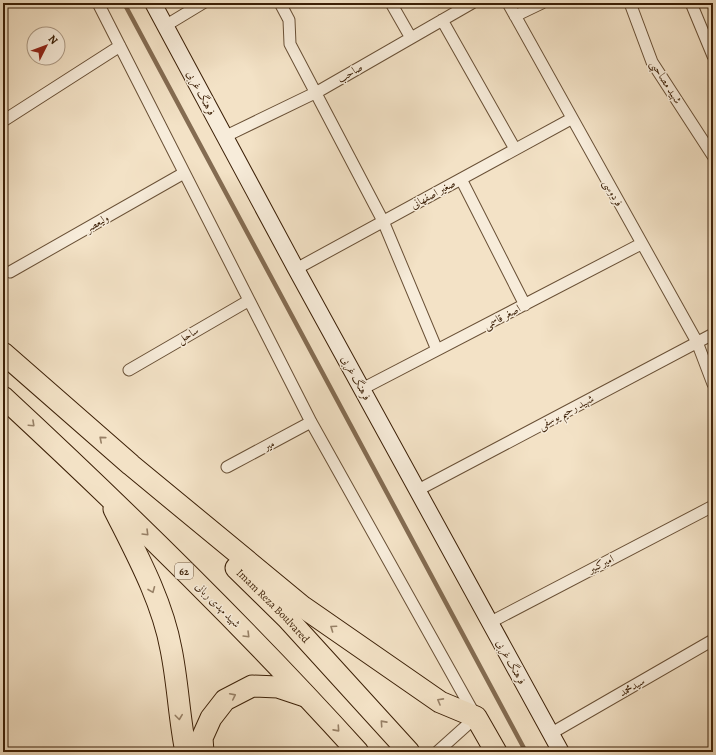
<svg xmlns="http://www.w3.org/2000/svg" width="716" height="755" font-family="Alegreya,Amiri,serif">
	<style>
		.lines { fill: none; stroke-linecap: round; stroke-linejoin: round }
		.stream { stroke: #846c52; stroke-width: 4.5 }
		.street-casing { stroke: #695036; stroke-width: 13 }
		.secondary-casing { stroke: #3b1f06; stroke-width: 18 }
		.highway-casing { stroke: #3b1f06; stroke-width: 23 }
		.street { stroke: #f7ecda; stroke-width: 11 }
		.secondary { stroke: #f7ecda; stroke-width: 16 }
		.highway { stroke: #f3e2c6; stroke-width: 21 }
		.oneway { stroke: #978066 }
		.labels { text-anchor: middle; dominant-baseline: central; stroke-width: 3; stroke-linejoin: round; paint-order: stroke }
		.shield { fill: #f7ecda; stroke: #735c46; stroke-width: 1 }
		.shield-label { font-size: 10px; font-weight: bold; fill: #3b1f06 }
		.street-label { font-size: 11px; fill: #3b1f06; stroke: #f7ecda }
	</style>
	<rect width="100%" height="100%" fill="#f3e2c6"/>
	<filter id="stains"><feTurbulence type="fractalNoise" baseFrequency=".005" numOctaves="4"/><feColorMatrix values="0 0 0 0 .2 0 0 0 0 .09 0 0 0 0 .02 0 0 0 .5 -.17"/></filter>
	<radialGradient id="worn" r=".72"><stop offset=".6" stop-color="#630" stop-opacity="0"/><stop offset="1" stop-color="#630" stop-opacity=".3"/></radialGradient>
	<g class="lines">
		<path class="stream" d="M124,3l402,749"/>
		<defs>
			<path id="street" d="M98,3l213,419 165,295 -39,35
				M280,3l9,17 1,24 93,177 54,129
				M391,3l20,35
				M508,3l189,339 16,42
				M630,3l22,59 61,94
				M691,3l22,53
				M515,16l27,-13
				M442,20l73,129
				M165,26l38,-23
				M3,121l117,-75
				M224,137l95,-46 153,-88
				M461,179l64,126
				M296,269l275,-150
				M10,272l174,-99
				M129,370l119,-69
				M362,389l279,-145
				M227,467l84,-45
				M418,490l295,-156
				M489,623l224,-117
				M550,734l163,-94"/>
			<path id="secondary" d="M153,3l143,266 265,483"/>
			<g id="highway">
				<path d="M3,353l128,112 172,142 137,95 36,15 20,35"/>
				<path d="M3,397c123,114 243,231 355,355"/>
				<path d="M114,509c22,44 48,91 57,140 7,34 8,69 15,103"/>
				<path id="s1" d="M236,568l51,50 122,134"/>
				<path d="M203,752l-1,-14 9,-20 14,-18 27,-14 26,1 27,9"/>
			</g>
		</defs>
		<use href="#street" class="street-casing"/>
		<use href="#secondary" class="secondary-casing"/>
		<use href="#highway" class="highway-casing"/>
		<use href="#street" class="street"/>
		<use href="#secondary" class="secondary"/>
		<use href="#highway" class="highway"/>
	</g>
	<defs><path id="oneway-chevron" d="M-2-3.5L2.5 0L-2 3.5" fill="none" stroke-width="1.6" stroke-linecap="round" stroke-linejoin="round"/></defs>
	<g class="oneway">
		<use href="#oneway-chevron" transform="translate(32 424) rotate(43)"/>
		<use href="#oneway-chevron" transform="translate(102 439) rotate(-139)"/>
		<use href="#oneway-chevron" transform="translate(146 533) rotate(45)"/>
		<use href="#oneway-chevron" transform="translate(152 590) rotate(68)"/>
		<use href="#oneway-chevron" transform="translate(333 628) rotate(-145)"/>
		<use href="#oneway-chevron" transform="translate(247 635) rotate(45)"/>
		<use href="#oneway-chevron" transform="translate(233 696) rotate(-26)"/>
		<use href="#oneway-chevron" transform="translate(440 701) rotate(-151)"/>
		<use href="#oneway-chevron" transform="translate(179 717) rotate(83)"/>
		<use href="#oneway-chevron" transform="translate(383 723) rotate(-132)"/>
		<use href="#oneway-chevron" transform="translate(337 729) rotate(48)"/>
	</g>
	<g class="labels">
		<rect class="shield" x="175" y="563" width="18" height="16" rx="3"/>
		<g class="shield-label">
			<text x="184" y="571">62</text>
		</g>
		<g class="street-label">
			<text transform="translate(350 73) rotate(-30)">صاحب</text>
			<text transform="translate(666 82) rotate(58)">شهید مصاحبی</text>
			<text transform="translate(201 93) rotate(62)">فرهنگ غربی</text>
			<text transform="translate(613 193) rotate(61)">فردوسی</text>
			<text transform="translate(433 194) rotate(-29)">صغیر اصفهانی</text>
			<text transform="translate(97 223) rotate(-30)">ولیعصر</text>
			<text transform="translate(502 317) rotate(-28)">اصغر قاسمی</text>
			<text transform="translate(188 335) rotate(-30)">ساحل</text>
			<text transform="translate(356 378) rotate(61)">فرهنگ غربی</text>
			<text transform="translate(566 412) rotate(-28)">شهید رحیم یوسفی</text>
			<text transform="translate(269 445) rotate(-28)">میر</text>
			<text transform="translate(601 564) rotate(-27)">امیرکبیر</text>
			<text transform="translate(218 605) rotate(45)">شهید مهدی ربانی</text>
			<text stroke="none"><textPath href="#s1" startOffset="53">Imam Reza Boulvared</textPath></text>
			<text transform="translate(511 662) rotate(61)">فرهنگ غربی</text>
			<text transform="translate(632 687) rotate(-30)">سیدمحمد</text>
		</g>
	</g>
	<rect width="716" height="755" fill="none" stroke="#f3e2c6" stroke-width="16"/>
	<rect x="4" y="4" width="708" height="747" fill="none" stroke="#3b1f06" stroke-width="2"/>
	<rect x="8" y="8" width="700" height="739" fill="none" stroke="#3b1f06"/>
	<g transform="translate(46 46) rotate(48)"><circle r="19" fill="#f7ecda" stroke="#ac9a85"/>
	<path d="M0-3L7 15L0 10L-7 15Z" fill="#8f2418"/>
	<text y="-6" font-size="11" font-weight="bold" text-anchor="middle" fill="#3b1f06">N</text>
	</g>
	<rect width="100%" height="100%" filter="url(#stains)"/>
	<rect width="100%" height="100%" fill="url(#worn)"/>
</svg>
